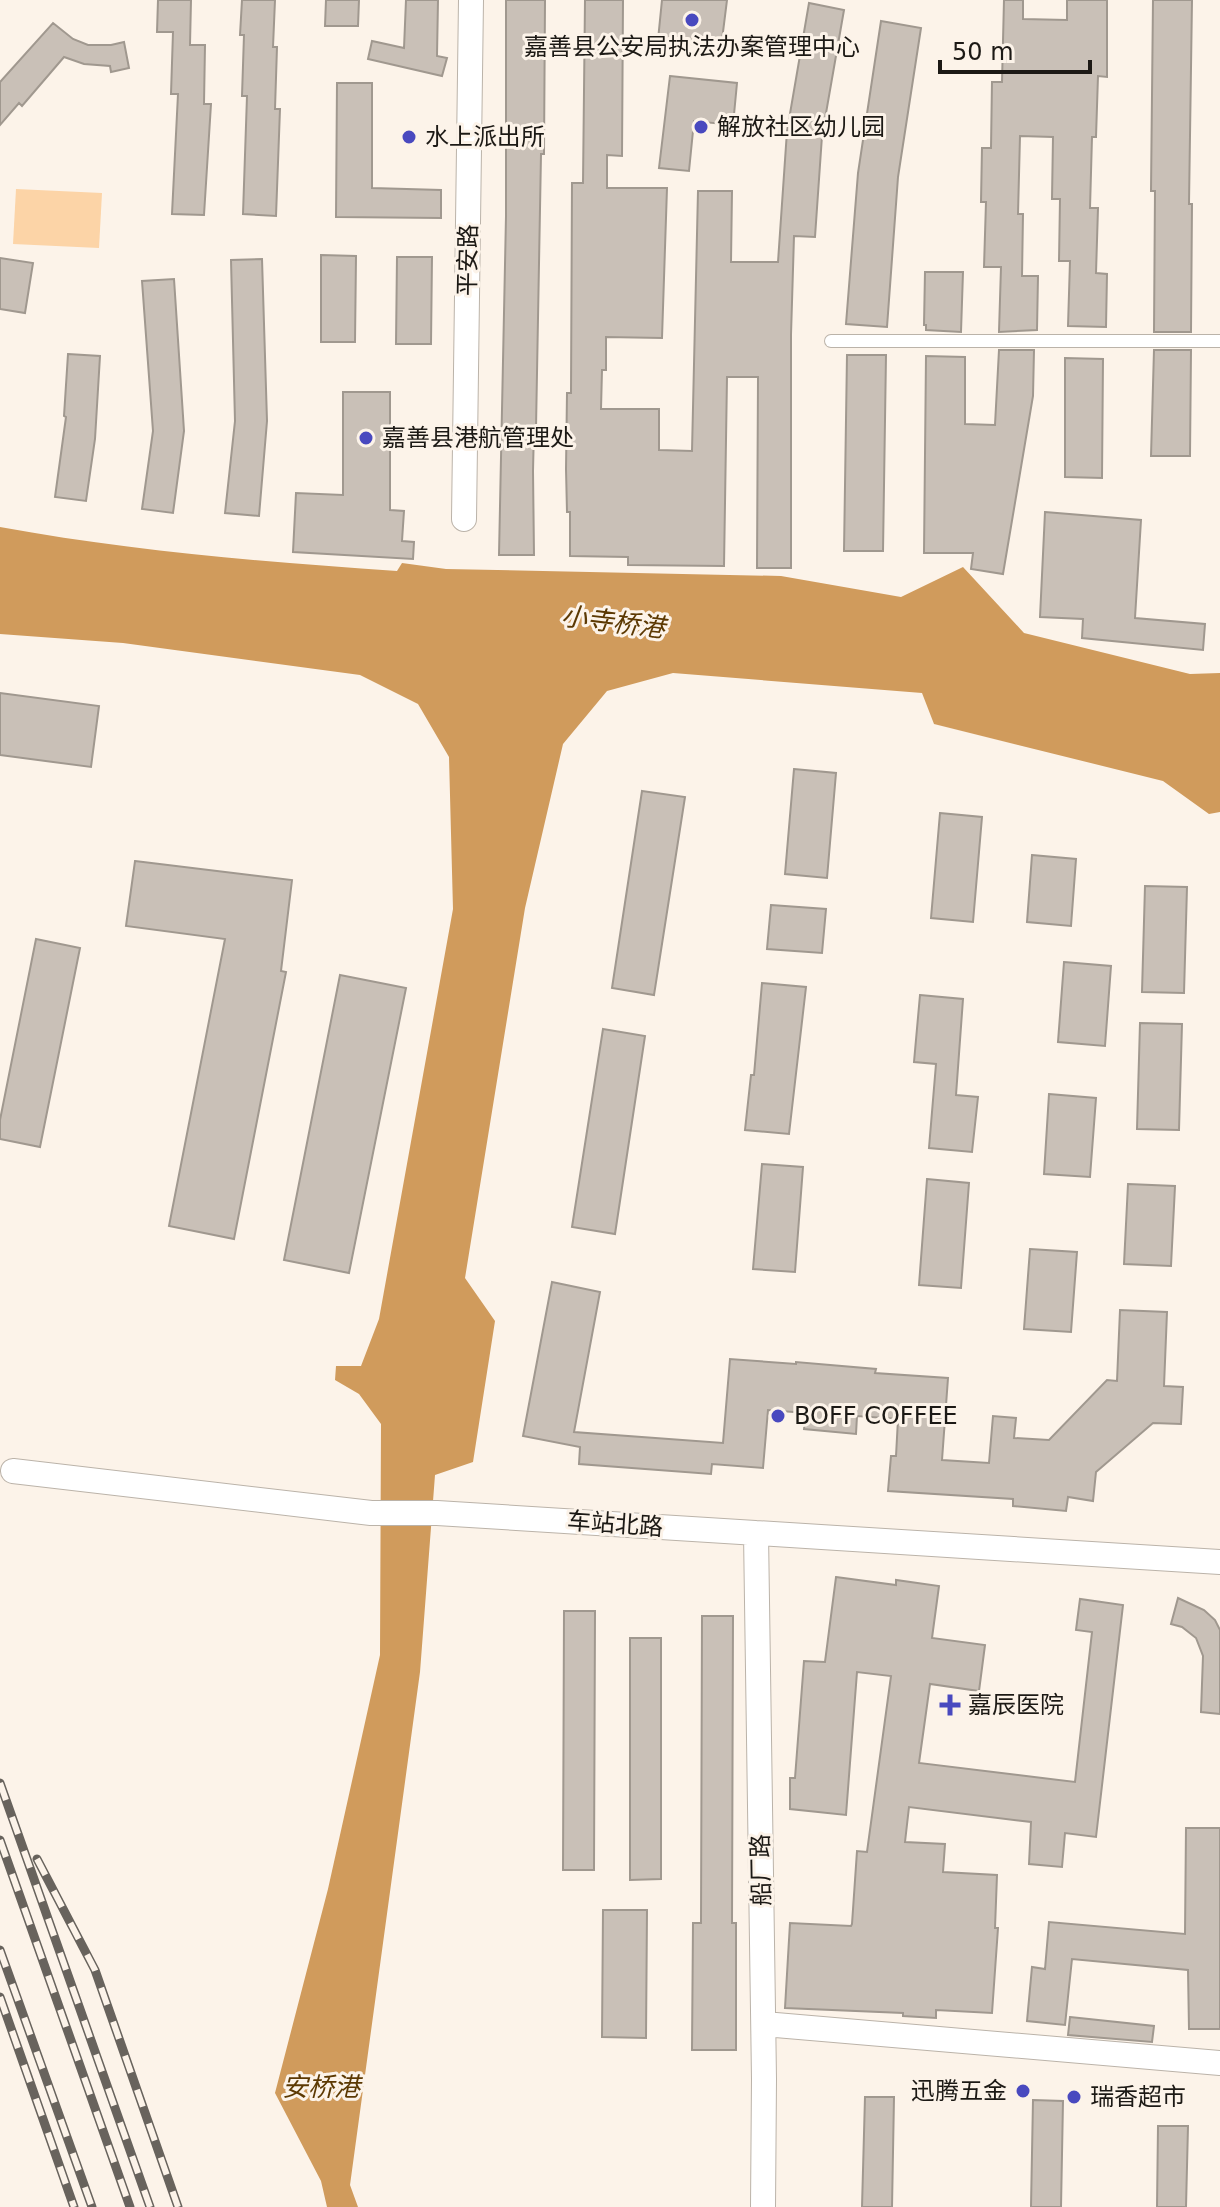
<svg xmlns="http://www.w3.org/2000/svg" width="1220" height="2207" font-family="'DejaVu Sans','Noto Sans SC',sans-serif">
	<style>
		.green { fill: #fcd4a7 }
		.water { fill: #d09b5c }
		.building { fill: #c9c0b7; stroke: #a0988f; stroke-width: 2 }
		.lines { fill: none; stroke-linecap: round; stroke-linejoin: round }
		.lane-casing { stroke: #bbb3a9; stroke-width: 14 }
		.street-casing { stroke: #bbb3a9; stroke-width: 26 }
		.lane { stroke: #fff; stroke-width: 12 }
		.street { stroke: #fff; stroke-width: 24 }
		.rail-casing { stroke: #68635d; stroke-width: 9 }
		.rail { stroke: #fcf3e9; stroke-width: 6; stroke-dasharray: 18; stroke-linecap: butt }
		.poi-dot { fill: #4949bf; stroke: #fcf3e9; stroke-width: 3 }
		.labels { text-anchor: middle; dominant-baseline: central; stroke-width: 6; stroke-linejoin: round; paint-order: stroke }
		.poi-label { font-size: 24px; fill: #1c1915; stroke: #fcf3e9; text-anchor: start }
		.street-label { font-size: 24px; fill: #1c1915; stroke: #fcf3e9 }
		.water-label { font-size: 26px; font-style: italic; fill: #5c3903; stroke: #fcf3e9 }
	</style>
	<rect width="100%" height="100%" fill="#fcf3e9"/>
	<path class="green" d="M16,189l86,4 -3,55 -86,-4z"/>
	<path class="water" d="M0,527c131,24 264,35 397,44l5,-8 44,6 335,7 120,21 62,-30 61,66 166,41 30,-1v139l-11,2 -46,-33 -229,-57 -12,-31 -249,-20 -66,18 -44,53 -38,164 -60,370 30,43 -22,141 -38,13 -15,197 -70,513 8,22h-31l-6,-26 -46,-88 53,-204 52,-234 1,-231 -22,-30 -24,-14 1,-14h25l18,-47 74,-410 -4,-152 -31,-53 -58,-29 -237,-32 -123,-9z"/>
	<path class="building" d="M158,0h33l-1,45h15l-1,59h7l-7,111 -32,-1 6,-120h-7l2,-62h-16z
		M242,0h33l-2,47h4l-2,62h5l-4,107 -33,-2 4,-118h-5l2,-61h-4z
		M326,0h33l-1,26h-33z
		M406,0h32l-1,56 10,2 -5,18 -74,-17 4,-18 32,7z
		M506,0h39l-1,154h-3l-5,274h-2l-1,43 1,84h-35l7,-339z
		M585,0h38l-1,156 -15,-1v33h60l-5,150 -56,-1v33h-4l-1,39h58v41l33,1 6,-260h34l-1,71h47l9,-131 22,-128 35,7 -22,126 -7,101 -21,-1 -3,99v233h-34l1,-191h-31l-3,189 -96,-1v-8l-58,-1v-44h-3l-1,-43 1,-76h4l1,-210h11z
		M662,0h65l-6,48 -63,-8z
		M1004,0h19v19l44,1v-20h40v77l-9,-1 -2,61h-4l-2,71h8l-2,65 11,1 -1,53 -38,-1 2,-65h-11l1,-62h-8l1,-62 -33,-1 -2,78h5l-1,62h16l-1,54 -38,2 2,-65h-17l2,-65h-5l1,-54h9l1,-66h10z
		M1153,0h39l-3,204h3l-1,128h-37l1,-141h-4z
		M881,21l40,7 -23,149 -11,150 -41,-3 12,-151z
		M53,23l20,16 15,6h23l13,-3 5,26 -18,4 -1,-6 -26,-2 -20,-7 -42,49 -3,-3 -19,22v-43z
		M670,76l67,7 -4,42 -39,-4 -5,50 -30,-3z
		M337,83h35v105l69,2v28l-105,-1z
		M321,255l35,1 -1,86h-34z
		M397,257h35l-1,87h-35z
		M0,258l33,5 -8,50 -25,-4z
		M262,259l5,162 -8,95 -34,-3 10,-92 -4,-161z
		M925,272h38l-2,60 -35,-2v-5h-2z
		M174,279l10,152 -11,82 -31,-4 11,-78 -11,-150z
		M999,350h35l-1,46 -30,178 -32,-5 2,-16h-49l2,-197 39,1v67l30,1z
		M1154,350h37l-1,106h-39z
		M68,354l32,2 -5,83 -9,62 -31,-4 11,-80 -2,-1z
		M847,355h39l-3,196h-39z
		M1065,358l38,1 -1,119 -37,-1z
		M343,392h47v118l14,1 -2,30 12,1 -1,17 -120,-7 3,-59 47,2z
		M1045,512l96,8 -6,98 70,6 -2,26 -121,-12 1,-19 -43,-2z
		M0,693l99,13 -8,61 -91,-12z
		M794,769l42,4 -9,105 -42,-4z
		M642,791l43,6 -31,198 -42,-7z
		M940,813l42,4 -9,105 -42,-4z
		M1032,855l44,4 -5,67 -44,-4z
		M135,861l157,19 -11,91 5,1 -52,267 -65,-13 56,-287 -99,-13z
		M1145,886l42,1 -3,106 -42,-1z
		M771,905l55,4 -4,44 -55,-4z
		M36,939l44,9 -40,199 -40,-8v-19z
		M1064,962l47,4 -6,80 -47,-4z
		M340,975l66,13 -57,285 -65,-13z
		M762,983l44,4 -17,147 -44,-4 6,-55h3z
		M920,995l43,4 -7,96 22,2 -6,55 -43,-4 7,-84 -22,-2z
		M1140,1023l42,1 -3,106 -42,-1z
		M603,1029l42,7 -30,198 -43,-7z
		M1049,1094l47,4 -6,79 -46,-3z
		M762,1164l41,3 -8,105 -42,-3z
		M927,1179l42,4 -8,105 -42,-3z
		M1128,1184l47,2 -4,80 -47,-2z
		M1030,1249l47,3 -6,80 -47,-3z
		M552,1282l48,10 -26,140 149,11 7,-84 66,5v-2l80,7 -1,4 73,5 -6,82 47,3 4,-47 23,2 -2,20 35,2 58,-60 10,1 3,-71 47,2 -3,74 19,1 -2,37 -28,-1 -57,49 -3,29 -25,-4 -2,14 -53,-5v-7l-125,-8 3,-35h5l2,-37 -41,-3 -1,18 -52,-5 2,-16 -38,-3 -5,58 -51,-4 -1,10 -132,-10 1,-17 -57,-11z
		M836,1577l60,8v-5l43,6 -7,52 53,7 -6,46 -49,-7 -11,79 156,19 17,-150 -16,-2 4,-31 43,6 -27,232 -31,-4 -3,34 -33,-3 2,-42 -122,-15 -4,35 40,2 -2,28 54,3 -2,53h3l-6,85 -56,-3v8l-33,-2v-3l-118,-5 5,-85 61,3 1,-2 5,-73 10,1 24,-176 -34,-4 -11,143 -56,-6v-31h5l9,-117 21,1z
		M1178,1598l26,12 11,10 5,10v84l-19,-2 2,-56 -7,-18 -14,-11 -11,-3z
		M564,1611h31l-1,259h-31z
		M702,1616h31l-1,307h4v127h-44l1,-127h8z
		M630,1638h31v241l-31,1z
		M1186,1828h34v201h-31l-1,-59 -116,-11 -7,66 -38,-4 5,-54 13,2 4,-47 136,12z
		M603,1910h44l-1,128 -44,-1z
		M1070,2017l84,9 -2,16 -84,-7z
		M865,2097h29l-2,110h-30z
		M1033,2100l30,1 -2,106h-30z
		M1158,2126h30l-2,81h-29z"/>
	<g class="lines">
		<defs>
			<path id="lane" d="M831,341h389"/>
			<path id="street" d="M464,519l7,-519
				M13,1471l358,42h66l783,49
				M756,1533l8,546 -1,128
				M764,2024l456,39"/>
		</defs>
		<use href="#lane" class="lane-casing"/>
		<use href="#street" class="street-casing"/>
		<use href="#lane" class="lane"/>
		<use href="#street" class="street"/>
		<defs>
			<path id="rail" d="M0,1783l150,424
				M0,1840l130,367
				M37,1859l58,111 83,237
				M0,1950l92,257
				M0,1997l74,210"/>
		</defs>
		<use href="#rail" class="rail-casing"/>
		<use href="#rail" class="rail"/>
	</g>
	<g class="poi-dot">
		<circle cx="692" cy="20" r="8"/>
		<circle cx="701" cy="127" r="8"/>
		<circle cx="409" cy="137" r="8"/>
		<circle cx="366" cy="438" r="8"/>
		<circle cx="778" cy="1416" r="8"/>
		<path d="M946 1693h8v8h8v8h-8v8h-8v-8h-8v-8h8z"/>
		<circle cx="1023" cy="2091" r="8"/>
		<circle cx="1074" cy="2097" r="8"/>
	</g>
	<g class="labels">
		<g class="poi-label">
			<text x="692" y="47" text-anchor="middle">嘉善县公安局执法办案管理中心</text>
			<text x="717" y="127">解放社区幼儿园</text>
			<text x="425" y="137">水上派出所</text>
			<text x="382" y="438">嘉善县港航管理处</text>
			<text x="794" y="1416">BOFF COFFEE</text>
			<text x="968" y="1705">嘉辰医院</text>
			<text x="1007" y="2091" text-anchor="end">迅腾五金</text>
			<text x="1090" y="2097">瑞香超市</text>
		</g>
		<g class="street-label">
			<text transform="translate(468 260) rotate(-89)">平安路</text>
			<text transform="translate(615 1524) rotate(4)">车站北路</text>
			<text transform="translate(761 1870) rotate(-91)">船厂路</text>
		</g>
		<g class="water-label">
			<text transform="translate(613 622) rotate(7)">小寺桥港</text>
			<text x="321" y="2087">安桥港</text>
		</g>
	</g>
	<path d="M940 60v12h150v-12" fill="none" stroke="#1c1915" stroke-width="4"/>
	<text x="952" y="60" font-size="24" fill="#1c1915" stroke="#fcf3e9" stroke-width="6" paint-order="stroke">50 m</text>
</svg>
